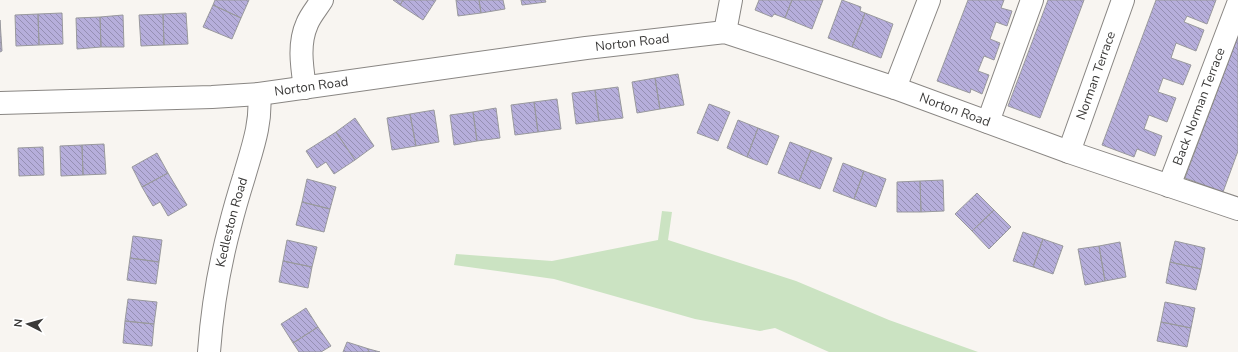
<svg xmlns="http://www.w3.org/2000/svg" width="1238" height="352" font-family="'Nunito Sans',sans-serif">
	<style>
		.grass { fill: #cbe3c2 }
		.building { fill: url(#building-back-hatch); stroke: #99999d }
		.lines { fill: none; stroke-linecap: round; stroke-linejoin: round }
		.minor-casing { stroke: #898683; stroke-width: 24 }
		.minor { stroke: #fff; stroke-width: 22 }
		.labels { text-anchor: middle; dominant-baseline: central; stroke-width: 3; stroke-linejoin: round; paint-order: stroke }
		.street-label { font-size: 13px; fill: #3b3a39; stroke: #fff }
	</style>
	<defs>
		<pattern id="building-back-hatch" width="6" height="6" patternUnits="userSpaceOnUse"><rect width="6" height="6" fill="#b6aedb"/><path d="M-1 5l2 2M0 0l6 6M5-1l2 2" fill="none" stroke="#958fb3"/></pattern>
	</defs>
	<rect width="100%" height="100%" fill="#f8f5f1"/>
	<path class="grass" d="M662,211l10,1 -4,28 128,41 93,39 89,32h-149l-54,-24 -15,3 -65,-12 -141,-40 -100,-14 2,-11 96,7 106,-21z"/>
	<path class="building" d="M215,0h34l-8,18 -28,-13z
		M393,0h10l-3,5z
		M403,0h33l-13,20 -23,-15z
		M456,0h23l2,13 -23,3z
		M479,0h24l2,9 -24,4z
		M521,0h24l1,2 -24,3z
		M759,0h33l-7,18 -11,-4 -2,3 -17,-7z
		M792,0h31l-11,29 -27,-11z
		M842,0l19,7 -1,4 5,2 -13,34 -24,-9z
		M968,0h36l-3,8 11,3 -5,15 -11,-4 -6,17 10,4 -6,17 -10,-4 -6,15 11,4 -7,19 -11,-5 -1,4 -33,-12z
		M1048,0h36l-44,118 -32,-12z
		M1156,0h60l-9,24 -20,-8 -3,6 20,8 -8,21 -20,-8 -5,15 20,7 -8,20 -20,-7 -5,14 18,6 -9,24 -18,-7 -5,14 18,7 -7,20 -18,-7 -3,8 -32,-12z
		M213,5l28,13 -9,21 -29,-12z
		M62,13l1,31 -24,1 -1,-31z
		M186,13l2,31 -24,1 -1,-31z
		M865,13l28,11 -12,34 -29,-11z
		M38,14l1,31 -23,1 -1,-31z
		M163,14l1,31 -23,1 -2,-31z
		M123,15l1,32h-23l-1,-30z
		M100,17l1,30 -24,2 -1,-31z
		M0,20l2,31 -2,1z
		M1238,36v115l-15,41 -38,-14z
		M678,74l6,31 -24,4 -5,-31z
		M655,78l5,31 -23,4 -5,-31z
		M618,87l5,31 -24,3 -4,-31z
		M595,90l4,31 -23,3 -4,-31z
		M557,99l4,30 -23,3 -4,-30z
		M534,102l4,30 -23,3 -4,-30z
		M709,104l21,8 -12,29 -21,-8z
		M496,108l4,30 -23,3 -4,-29z
		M434,110l5,32 -23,4 -6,-32z
		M473,112l4,29 -23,4 -4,-30z
		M410,114l6,32 -24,4 -5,-32z
		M355,118l19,28 -19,14 -19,-28z
		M738,120l20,8 -11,29 -20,-9z
		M758,128l21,8 -12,29 -20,-8z
		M336,132l19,28 -21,14 -8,-12 -9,6 -11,-17z
		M790,142l21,8 -12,31 -21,-8z
		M104,144l2,30 -23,1 -1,-30z
		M82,145l1,30 -22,1 -1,-30z
		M43,147l1,28 -25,1 -1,-28z
		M811,150l21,8 -12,31 -21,-8z
		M157,153l11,20 -26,14 -10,-20z
		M843,163l21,8 -10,28 -21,-8z
		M864,171l22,8 -10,28 -22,-8z
		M168,173l19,32 -19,11 -8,-14 -7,4 -11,-19z
		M307,179l29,8 -6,22 -28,-7z
		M943,180l1,31 -23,1 -1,-31z
		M920,181l1,31h-24v-30z
		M977,193l17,17 -22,21 -17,-17z
		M302,202l28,7 -6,23 -28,-7z
		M994,210l17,17 -22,22 -17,-18z
		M1023,232l20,7 -10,28 -20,-6z
		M133,236l29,4 -3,22 -29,-4z
		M1043,239l20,7 -10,28 -20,-7z
		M287,240l30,7 -5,20 -29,-6z
		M1175,241l30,7 -4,21 -31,-7z
		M1120,242l6,35 -21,4 -6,-35z
		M1099,246l6,35 -20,4 -7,-36z
		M130,258l29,4 -3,22 -29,-4z
		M283,261l29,6 -4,21 -29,-6z
		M1170,262l31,7 -5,21 -30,-7z
		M128,299l29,3 -3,22 -29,-3z
		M1165,302l30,6 -4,20 -30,-6z
		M306,308l12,19 -25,16 -12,-19z
		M125,321l29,3 -2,22 -29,-3z
		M1161,322l30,6 -4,19 -30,-6z
		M318,327l13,19 -10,6h-22l-6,-9z
		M347,342l22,7 -1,3h-25z
		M369,349l11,3h-12z"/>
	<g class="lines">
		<defs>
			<g id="minor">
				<path d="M725,32l6,-32"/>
				<path d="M305,88c-3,-21 -7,-44 2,-64 3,-8 10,-16 15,-24"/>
				<path d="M895,88l34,-88"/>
				<path id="s1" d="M0,103l212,-6 47,-3 327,-46 139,-16 170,56 174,64 169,57"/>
				<path d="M988,122l44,-122"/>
				<path id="s2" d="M1069,152l54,-152"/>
				<path id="s3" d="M1169,186l69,-182"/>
				<path id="s4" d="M209,352c3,-42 10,-85 21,-126 4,-16 9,-33 14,-49 8,-28 18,-54 15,-83"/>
			</g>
		</defs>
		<use href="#minor" class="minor-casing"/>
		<use href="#minor" class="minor"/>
	</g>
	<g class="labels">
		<g class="street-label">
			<text stroke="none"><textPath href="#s1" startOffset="636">Norton Road</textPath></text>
			<text stroke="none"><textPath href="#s2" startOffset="81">Norman Terrace</textPath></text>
			<text stroke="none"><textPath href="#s1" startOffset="312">Norton Road</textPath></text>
			<text stroke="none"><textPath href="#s3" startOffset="85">Back Norman Terrace</textPath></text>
			<text stroke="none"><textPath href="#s1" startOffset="972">Norton Road</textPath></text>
			<text stroke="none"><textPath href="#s4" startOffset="132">Kedleston Road</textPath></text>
		</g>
	</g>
	<g transform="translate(28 324) rotate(276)" stroke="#ffffff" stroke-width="3" paint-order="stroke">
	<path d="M0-3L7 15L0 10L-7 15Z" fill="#3b3a39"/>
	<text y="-6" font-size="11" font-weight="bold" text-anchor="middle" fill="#3b3a39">N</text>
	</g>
</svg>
